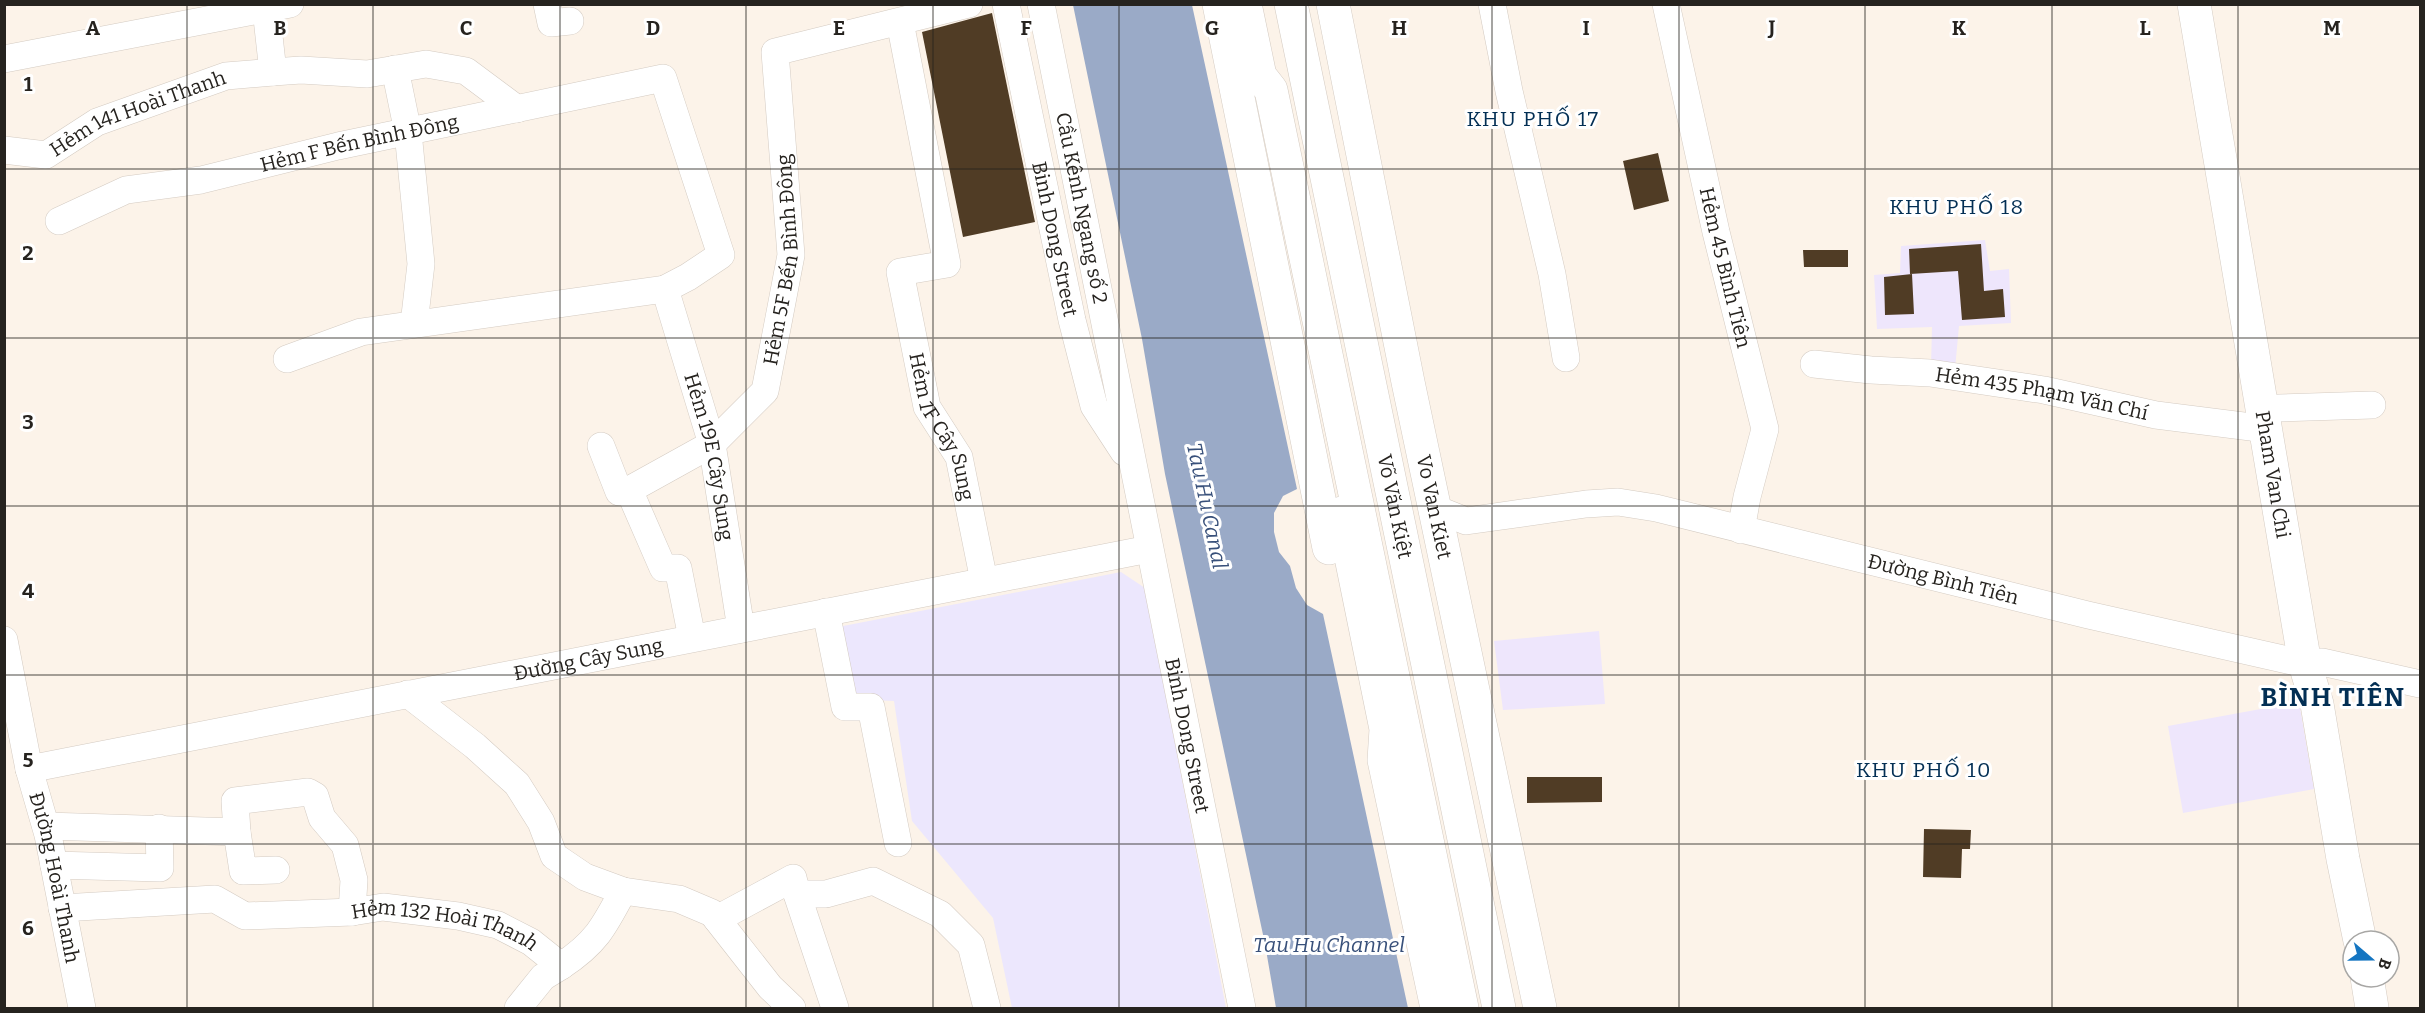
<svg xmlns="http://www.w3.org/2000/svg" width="2425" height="1013" font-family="Bitter,serif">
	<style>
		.industrial { fill: #ece7fd }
		.education { fill: #eee6fc }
		.water { fill: #9aaac7 }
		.building { fill: #503c25 }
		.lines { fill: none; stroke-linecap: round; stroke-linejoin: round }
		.minor-casing { stroke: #d4cbc2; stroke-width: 28 }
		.major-casing { stroke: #d4cbc2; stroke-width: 34 }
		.highway-casing { stroke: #d4cbc2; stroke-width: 34 }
		.minor { stroke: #fff; stroke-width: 27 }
		.major { stroke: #fff; stroke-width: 33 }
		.highway { stroke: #fff; stroke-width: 33 }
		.grid { fill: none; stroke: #26231f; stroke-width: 1.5; stroke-opacity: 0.55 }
		.labels { text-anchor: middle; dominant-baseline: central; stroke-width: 6; stroke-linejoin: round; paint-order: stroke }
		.street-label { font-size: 20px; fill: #26231f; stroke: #fff }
		.neighbourhood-label { font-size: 21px; letter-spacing: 1.5px; fill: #032f54; stroke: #fff }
		.water-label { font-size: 21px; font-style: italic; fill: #38507a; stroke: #fff }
		.district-label { font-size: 26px; font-weight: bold; letter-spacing: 1.5px; fill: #032f54; stroke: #fff }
		.grid-label { font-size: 20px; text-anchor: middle; font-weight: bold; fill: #26231f; stroke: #fff; stroke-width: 6; stroke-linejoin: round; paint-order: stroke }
	</style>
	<rect width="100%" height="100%" fill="#fcf3e9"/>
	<path class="industrial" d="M1121,572l24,16 81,420h-214l-19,-90 -81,-97 -18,-120 -44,-2 -12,-72z"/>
	<path class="education" d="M1985,240l5,31 19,-2 2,54 -52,3 -4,43 -24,-3 1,-39 -55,2 -3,-54 26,-2 1,-27z
		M1599,631l6,73 -102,6 -9,-69z
		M2299,702l15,87 -131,24 -15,-87z"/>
	<path class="water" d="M1073,5h119l105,484 -14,7 -9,17v19l5,20 11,14 6,22 11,17 16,9 85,394h-132l-11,-64 -100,-470 -23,-135z"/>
	<path class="building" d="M992,13l43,209 -72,15 -41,-205z
		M1658,153l11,48 -35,9 -11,-49z
		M1981,244l3,47 19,-2 2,28 -43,3 -4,-49 -48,3 -1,-25z
		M1803,250h45v17h-44z
		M1912,274l2,40 -29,1 -1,-38z
		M1527,777h75v25l-75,1z
		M1924,829l47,1 -1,19h-8l-1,29 -38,-1z"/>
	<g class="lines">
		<defs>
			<g id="minor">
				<path d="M547,4l4,19 19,-2"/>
				<path id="s1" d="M1006,4l66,316 22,86 30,46"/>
				<path id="s2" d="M1041,4l201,1004"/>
				<path d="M1492,4l17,87 43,183 14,84"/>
				<path id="s3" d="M1666,4l50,228 49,197 -18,68 -6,33"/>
				<path d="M266,9l7,63 28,-2 66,4 59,-10 40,7 51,38"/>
				<path id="s4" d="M900,22l47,242 -47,8 27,135 32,50 25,124"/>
				<path d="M4,59l286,-55"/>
				<path d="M395,69l13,63 13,132 -7,60"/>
				<path id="s5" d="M4,150l42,5 51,-33 129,-46 47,-4"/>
				<path id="s6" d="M59,221l67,-31 75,-10 137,-34 325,-68 58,177 -33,22 -23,12 -304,43 -74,27"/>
				<path id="s7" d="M665,289l47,155 29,185"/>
				<path id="s8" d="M1814,364l57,6 59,3 114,17 112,25 111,14"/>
				<path d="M2279,408l93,-3"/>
				<path d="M601,446l18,46 10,-2 34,78h15l14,70"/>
				<path id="s9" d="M629,490l83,-46 53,-53 26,-136 -16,-203 194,-48"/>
				<path id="s10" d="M1436,509l30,12 120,-17 32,-2 38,6 432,107 217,49 17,-2 98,22"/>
				<path d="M826,612l19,95h26l27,136"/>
				<path id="s11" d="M4,640l25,129 19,66 34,173"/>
				<path id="s12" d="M29,769l1120,-220"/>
				<path id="s13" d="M46,826l191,6 -2,-31 73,-9 7,4 7,22 23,27 9,35 -2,32 31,-5 75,9 40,9 33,17 30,24c35,-23 43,-39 62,-75l-38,-14 -31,-21 -13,-34 -24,-38 -42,-38 -67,-52"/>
				<path d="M237,832l6,39 33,-1"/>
				<path d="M54,865l106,3 -1,-40"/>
				<path d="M623,891l56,8 33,14 58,74 22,21"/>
				<path d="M797,894l38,114"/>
				<path d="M62,908l153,-9 30,17 107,-4"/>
				<path d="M717,919l76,-41 4,16h29l47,-13 67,33 31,31 16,63"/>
				<path d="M518,1008l25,-31 18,-11"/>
			</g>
			<g id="major">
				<path d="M1219,4l110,544"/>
				<path id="s14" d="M1333,4l75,378 132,626"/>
				<path id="s15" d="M2194,4l111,660 12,40 26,155 17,82"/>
				<path d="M1342,513l44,216 -2,31 53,248"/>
				<path d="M2367,977l5,31"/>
			</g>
			<g id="highway">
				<path d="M1245,4l15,72 11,14 191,918"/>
				<path id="s16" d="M1291,4l208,1004"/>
			</g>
		</defs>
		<use href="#minor" class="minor-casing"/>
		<use href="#major" class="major-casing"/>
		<use href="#highway" class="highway-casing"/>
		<use href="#minor" class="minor"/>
		<use href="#major" class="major"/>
		<use href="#highway" class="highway"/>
	</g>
	<path class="grid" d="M187,4v1004M373,4v1004M560,4v1004M746,4v1004M933,4v1004M1119,4v1004M1306,4v1004M1492,4v1004M1679,4v1004M1865,4v1004M2052,4v1004M2238,4v1004M4,169h2416M4,338h2416M4,506h2416M4,675h2416M4,844h2416"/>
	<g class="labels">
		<g class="street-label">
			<text stroke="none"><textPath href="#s5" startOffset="144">Hẻm 141 Hoài Thanh</textPath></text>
			<text stroke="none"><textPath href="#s6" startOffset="312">Hẻm F Bến Bình Đông</textPath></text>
			<text stroke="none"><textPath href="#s2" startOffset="208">Cầu Kênh Ngang số 2</textPath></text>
			<text stroke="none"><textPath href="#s1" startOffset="240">Binh Dong Street</textPath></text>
			<text stroke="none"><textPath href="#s9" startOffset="303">Hẻm 5F Bến Bình Đông</textPath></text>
			<text stroke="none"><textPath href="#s3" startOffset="270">Hẻm 45 Bình Tiên</textPath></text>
			<text stroke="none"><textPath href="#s8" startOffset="230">Hẻm 435 Phạm Văn Chí</textPath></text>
			<text stroke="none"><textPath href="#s4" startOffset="456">Hẻm 1F Cây Sung</textPath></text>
			<text stroke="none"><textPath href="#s7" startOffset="174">Hẻm 19E Cây Sung</textPath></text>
			<text stroke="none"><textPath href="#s15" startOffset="477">Pham Van Chi</textPath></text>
			<text stroke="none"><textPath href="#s16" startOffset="513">Võ Văn Kiệt</textPath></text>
			<text stroke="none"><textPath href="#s14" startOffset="513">Vo Van Kiet</textPath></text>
			<text stroke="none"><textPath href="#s10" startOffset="520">Đường Bình Tiên</textPath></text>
			<text stroke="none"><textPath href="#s12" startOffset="570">Đường Cây Sung</textPath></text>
			<text stroke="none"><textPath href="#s2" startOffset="746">Binh Dong Street</textPath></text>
			<text stroke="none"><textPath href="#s11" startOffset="243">Đường Hoài Thanh</textPath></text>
			<text stroke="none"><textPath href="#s13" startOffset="526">Hẻm 132 Hoài Thanh</textPath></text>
		</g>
		<g class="neighbourhood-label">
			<text x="1533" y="119">KHU PHỐ 17</text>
			<text x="1957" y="207">KHU PHỐ 18</text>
			<text x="1924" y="770">KHU PHỐ 10</text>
		</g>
		<g class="water-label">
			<text transform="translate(1207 506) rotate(78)">Tau Hu Canal</text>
			<text x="1329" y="945">Tau Hu Channel</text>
		</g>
		<g class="district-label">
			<text x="2333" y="697">BÌNH TIÊN</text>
		</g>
	</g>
	<g class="grid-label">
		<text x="93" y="35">A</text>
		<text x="280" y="35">B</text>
		<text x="466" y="35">C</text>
		<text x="653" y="35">D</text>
		<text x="839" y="35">E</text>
		<text x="1026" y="35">F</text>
		<text x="1212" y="35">G</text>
		<text x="1399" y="35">H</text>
		<text x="1586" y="35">I</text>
		<text x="1772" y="35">J</text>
		<text x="1959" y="35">K</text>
		<text x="2145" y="35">L</text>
		<text x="2332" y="35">M</text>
		<text x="28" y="91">1</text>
		<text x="28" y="260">2</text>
		<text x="28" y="429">3</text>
		<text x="28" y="598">4</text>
		<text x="28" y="767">5</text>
		<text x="28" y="935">6</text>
	</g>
	<rect width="2425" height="1013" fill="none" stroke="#26231f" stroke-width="12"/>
	<g transform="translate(2371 959) rotate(110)"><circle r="28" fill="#ffffff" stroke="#a8a7a5" stroke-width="1.5"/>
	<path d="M0-4.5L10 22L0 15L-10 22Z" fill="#1475c1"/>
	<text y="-9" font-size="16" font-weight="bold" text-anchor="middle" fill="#26231f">B</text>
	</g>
</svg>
